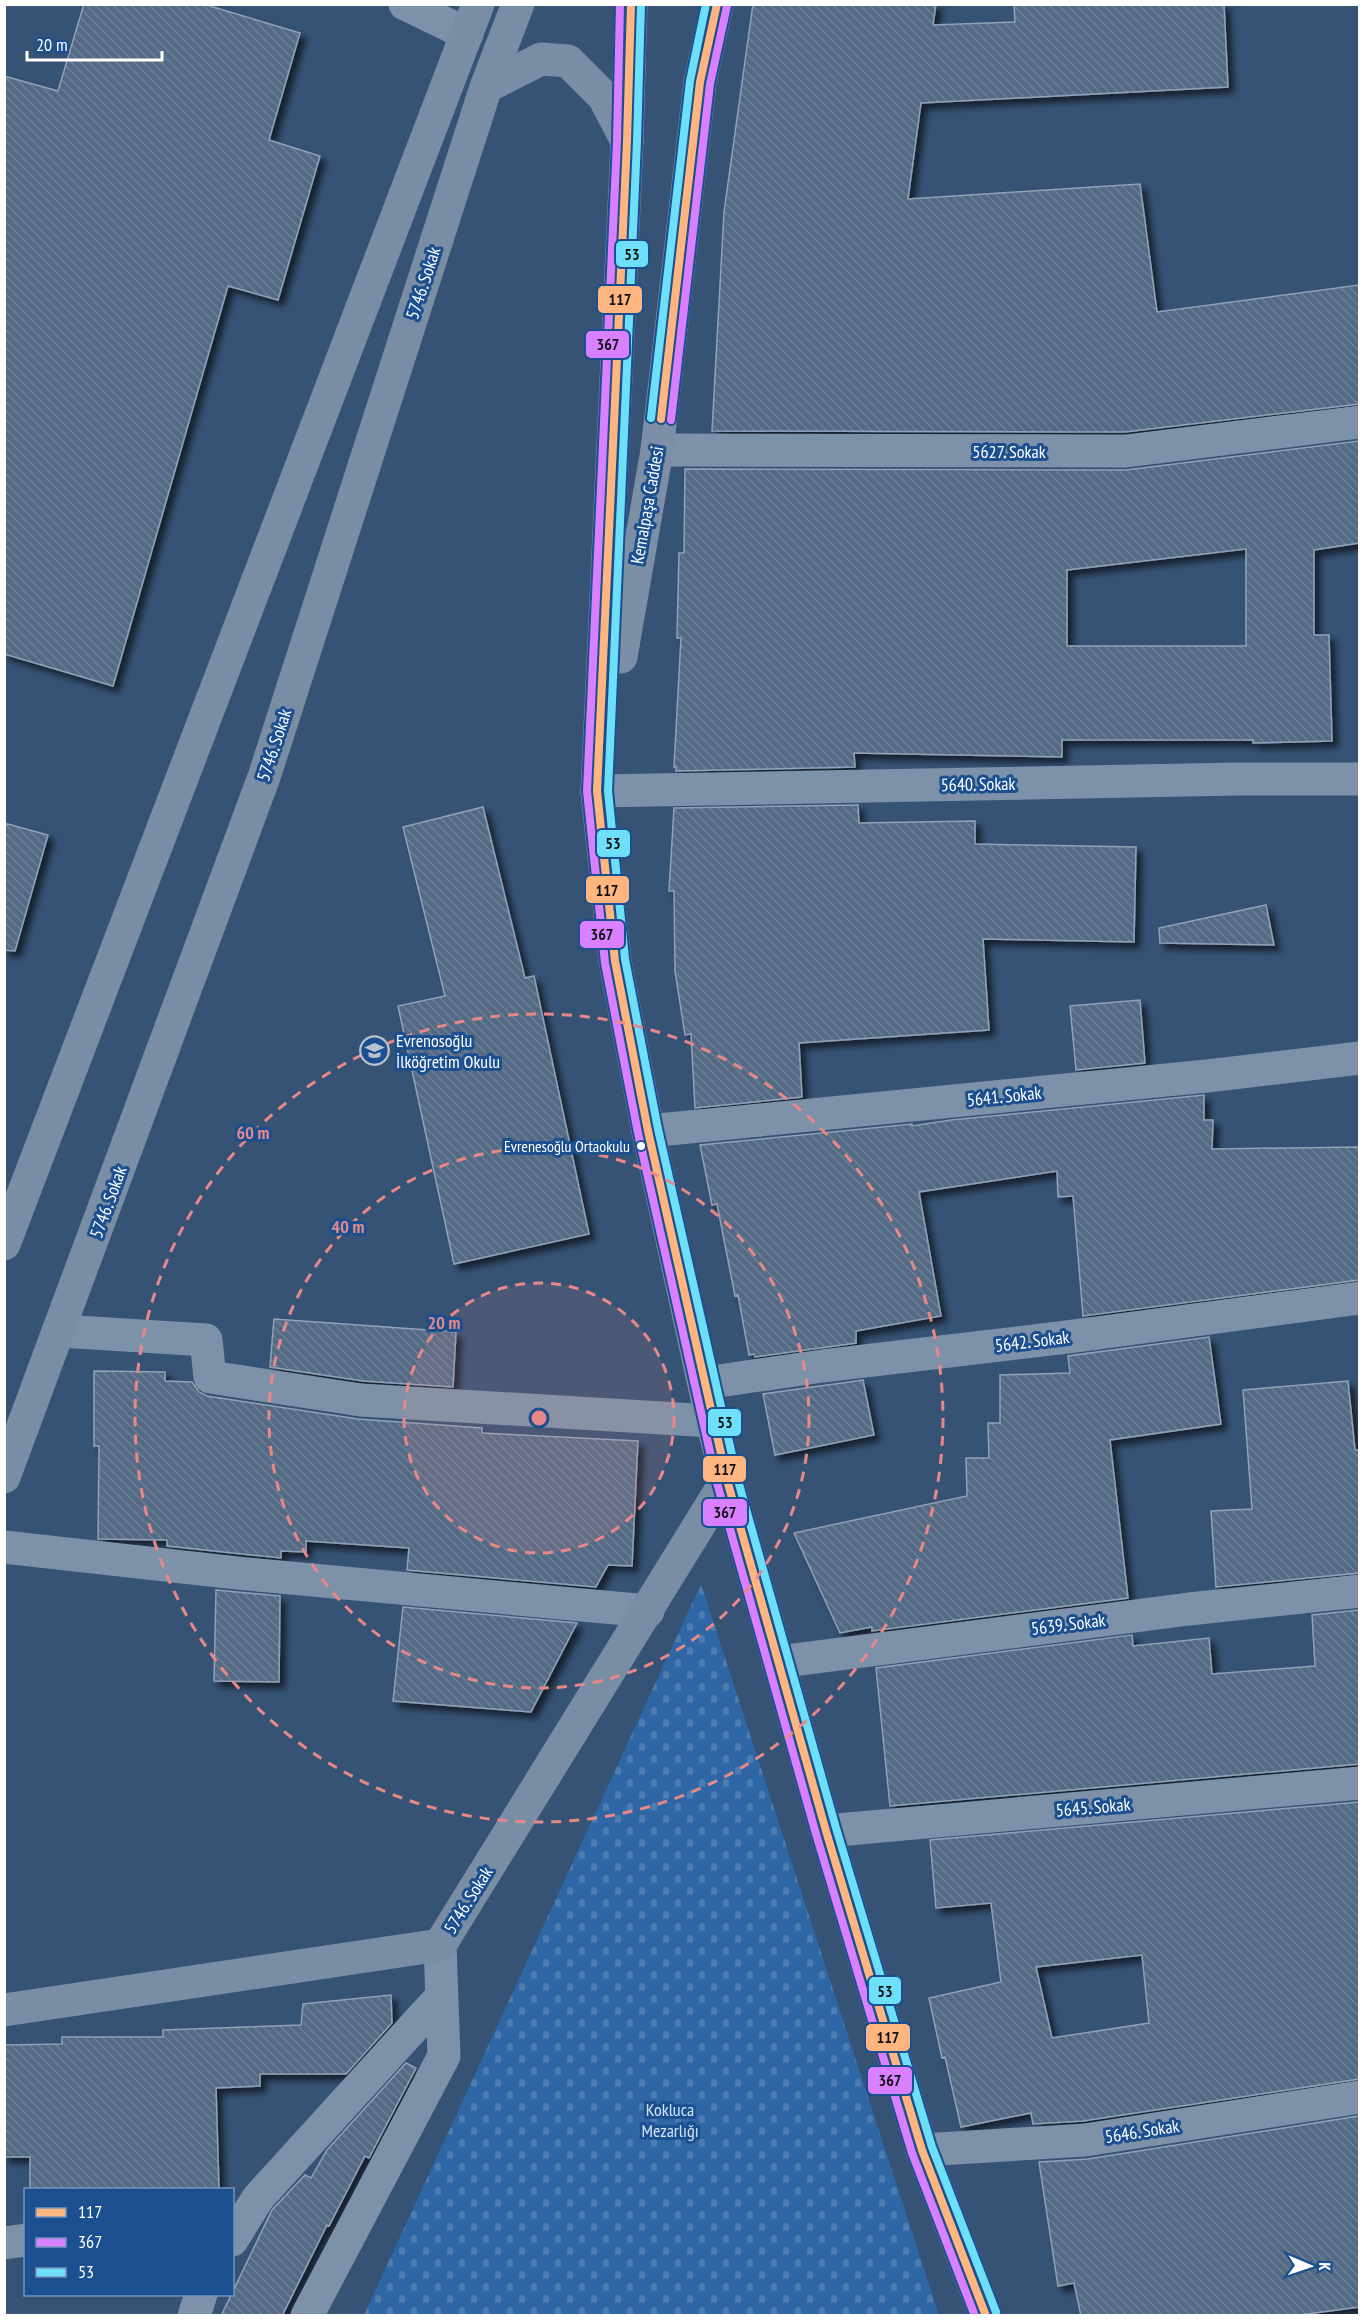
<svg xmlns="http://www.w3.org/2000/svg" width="1364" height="2320" font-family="'PT Sans Narrow',sans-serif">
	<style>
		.cemetery { fill: url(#cemetery-stones) }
		.building { fill: url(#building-back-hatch); stroke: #92a2b6; stroke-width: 1.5; fill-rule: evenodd; filter: url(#shadow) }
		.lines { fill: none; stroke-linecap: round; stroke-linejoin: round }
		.street { stroke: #7d92a8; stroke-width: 33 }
		.secondary { stroke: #798da4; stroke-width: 33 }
		.primary { stroke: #7d8ea7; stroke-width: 33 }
		.bus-1-casing { stroke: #1b4f8f; stroke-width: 12 }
		.bus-2-casing { stroke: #1b4f8f; stroke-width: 12 }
		.bus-3-casing { stroke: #1b4f8f; stroke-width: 12 }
		.bus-1 { stroke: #ffb580; stroke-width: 8 }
		.bus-2 { stroke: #d880ff; stroke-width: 8 }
		.bus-3 { stroke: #6ddff8; stroke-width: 8 }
		.ring { fill: none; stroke: #e88989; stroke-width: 3; stroke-dasharray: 10 8 }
		.bus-dot { fill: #fff; stroke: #1b4f8f; stroke-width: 2 }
		.labels { text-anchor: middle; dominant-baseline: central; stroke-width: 6; stroke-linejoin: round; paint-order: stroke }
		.bus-label { font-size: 16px; fill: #fff; stroke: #1b4f8f; text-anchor: end }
		.street-label { font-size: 18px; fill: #fff; stroke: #1b4f8f }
		.poi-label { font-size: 18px; fill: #fff; stroke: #1b4f8f; text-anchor: start }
		.park-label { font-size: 18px; fill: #cfe3fa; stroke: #1b4f8f }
		.centre { fill: #e88989; stroke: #1b4f8f; stroke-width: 3 }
		.ring-label { font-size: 18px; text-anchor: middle; font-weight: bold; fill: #e88989; stroke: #1b4f8f; stroke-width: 6; stroke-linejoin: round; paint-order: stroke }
		.line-badge { stroke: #1b4f8f; stroke-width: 2 }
		.pale-badge-label { font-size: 16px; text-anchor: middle; font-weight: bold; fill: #111 }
	</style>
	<defs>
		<pattern id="cemetery-stones" width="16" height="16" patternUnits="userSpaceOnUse" patternTransform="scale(1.5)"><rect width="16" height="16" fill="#2f66a5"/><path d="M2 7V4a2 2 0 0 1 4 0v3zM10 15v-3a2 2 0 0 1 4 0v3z" fill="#4e7db2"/></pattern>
		<pattern id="building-back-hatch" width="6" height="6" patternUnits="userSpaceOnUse" patternTransform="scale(1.5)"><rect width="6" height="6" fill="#526984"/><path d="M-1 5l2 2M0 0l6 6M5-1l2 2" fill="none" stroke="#6c8096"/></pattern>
		<filter id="shadow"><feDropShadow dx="5.5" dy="5.5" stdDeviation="3" flood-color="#0009"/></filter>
	</defs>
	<rect width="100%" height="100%" fill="#365274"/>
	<path class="cemetery" d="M701,1584l238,731h-575z"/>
	<path class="building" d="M84,4h119l97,29 -31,107 51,16 -42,144 -50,-14 -115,400 -109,-32v-578l54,15z
		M753,4h183l-3,21 82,-3 -1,-18h210l4,83 -307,16 -13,96 232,-15 17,128 202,-27v119l-234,28 -413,-1 12,-219z
		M1359,441v102l-45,7v85h15l3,106 -79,2v-3h-191v17l-208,-4 1,14 -179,4v-4h-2l7,-129h-4l2,-85h5l1,-84 441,1zM1246,549v97h-179v-76z
		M858,805l1,18 116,-2v23l161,3 -2,95 -151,-3 6,91 -190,13 3,54 -107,11 -4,-74 -6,1 -10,-64 -1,-80h-5l5,-83z
		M483,807l42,171 9,-2 55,258 -135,30 -56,-258 47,-10 -42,-169z
		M4,823l44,12 -33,116 -11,-1z
		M1266,905l8,40 -114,-2 -1,-15z
		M1140,1000l5,63 -69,7 -6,-64z
		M1204,1095v25h9l-1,29 147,-2v133l-276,36 -10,-120 -15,1 -1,-26 -138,21 22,124 -85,15v12l-101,14 -1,-3 -5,1 -11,-60 -3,1 -18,-92 -5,1 -12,-60 212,-21v2l39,-6z
		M274,1319l182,13 -3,55 -90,-6 -93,-14z
		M1209,1337l12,87 -111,16 18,158 -256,33v-4l-32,6 -46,-100 173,-37 -1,-38h23l-1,-35h12v-48l70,-2 -2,-17z
		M94,1371l71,1v9l27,1 7,10 8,4 151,23 124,9v5l156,8 -6,125 -24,-1 -12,22 -189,-17 2,-22 -103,-7v11l-25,-1v7l-114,-12v-6l-69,-1 1,-93h-5z
		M863,1380l11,55 -99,20 -12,-61z
		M1348,1381l7,69h4v123l-143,14 -5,-76 41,-2 -9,-119z
		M216,1590l64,6 -1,86 -65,-1z
		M403,1607l174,16 -46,89 -138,-11z
		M1359,1610v154l-469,42 -14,-138 256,-33 1,11 76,-8 3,36 103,-8 -3,-51z
		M1359,1802v277l-276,42 -50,3 -2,-11 -70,14 -16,-70 -3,1 -13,-60 72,-16 -10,-79 -55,5 -6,-68zM1142,1955l7,68 -97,15 -16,-71z
		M391,1995l1,28 -46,51h-86v12l-44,2 3,102h-189v-33h-26v-112l58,-1v-7h101v-7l138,-5 2,-21z
		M406,2063l10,5 -47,90 -4,-2 -36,70 -2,-1 -45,91h-61l51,-106 33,-35 6,3 16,-28z
		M1359,2116v191l-67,9h-211l-7,-33 -16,3 -19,-124 49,-3z"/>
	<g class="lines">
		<path class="street" d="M405,4l62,30
			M657,450l469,1 234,-29
			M597,791l642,-12h121
			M648,1131l559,-55 153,-18
			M60,1331l146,9 4,37 151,23 351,21
			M705,1383l117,-17 245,-29 293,-39
			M4,1547l233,26 411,38
			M778,1662l411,-53 171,-18
			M826,1831l534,-48
			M922,2150l163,-10 275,-43
			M232,2240l26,-42 183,-201
			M4,2243l22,-3
			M194,2316l7,-22
			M307,2316l137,-260 -4,-111"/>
		<path class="secondary" d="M486,87l55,-28 27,2 36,36 23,44
			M4,1244l474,-1240
			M4,1477l260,-700 222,-690 32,-83
			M4,2010l436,-65 287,-465"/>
		<path class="primary" d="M631,4l-4,137 -30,650 18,170 33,170 64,290 15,59 99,351 96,319 64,166
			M621,657l36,-207 43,-368 17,-78"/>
		<defs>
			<path id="bus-1" d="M631,4l-4,137 -30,650 18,170 33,170 79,349 99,351 96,319 64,166
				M661,419l39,-337 17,-78"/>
			<path id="bus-2" d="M620,4l-3,137 -30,650 18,172 33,170 79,350 99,351 96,319 63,163
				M671,420l39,-336 17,-78"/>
			<path id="bus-3" d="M641,4l-4,137 -29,650 17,168 33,170 79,348 99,351 96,319 64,165
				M651,418l39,-337 16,-77"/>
		</defs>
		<use href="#bus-1" class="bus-1-casing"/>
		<use href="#bus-2" class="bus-2-casing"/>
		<use href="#bus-3" class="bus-3-casing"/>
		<use href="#bus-1" class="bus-1"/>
		<use href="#bus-2" class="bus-2"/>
		<use href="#bus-3" class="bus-3"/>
	</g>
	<circle cx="539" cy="1418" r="135" fill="#e88989" fill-opacity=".12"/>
	<g class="ring">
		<circle cx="539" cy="1418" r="135"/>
		<circle cx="539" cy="1418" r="270"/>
		<circle cx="539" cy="1418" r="404"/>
	</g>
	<defs>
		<symbol id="school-ring" viewBox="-11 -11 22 22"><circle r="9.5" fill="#1b4f8f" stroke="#b9c2ce" stroke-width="1.5"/><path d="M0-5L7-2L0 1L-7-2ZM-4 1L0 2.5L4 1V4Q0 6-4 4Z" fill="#b9c2ce"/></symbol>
	</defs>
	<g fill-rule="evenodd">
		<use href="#school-ring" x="358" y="1034" width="33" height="33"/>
	</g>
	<circle class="bus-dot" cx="641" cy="1146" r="5"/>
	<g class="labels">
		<g class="bus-label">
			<text x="630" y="1146">Evrenesoğlu Ortaokulu</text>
		</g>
		<g class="street-label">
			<text transform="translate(423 283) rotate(-72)">5746. Sokak</text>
			<text x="1009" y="451">5627. Sokak</text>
			<text transform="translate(647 505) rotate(-80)">Kemalpaşa Caddesi</text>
			<text transform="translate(274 745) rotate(-72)">5746. Sokak</text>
			<text transform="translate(978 784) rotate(-1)">5640. Sokak</text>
			<text transform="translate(1004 1096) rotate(-6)">5641. Sokak</text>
			<text transform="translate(108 1202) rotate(-70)">5746. Sokak</text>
			<text transform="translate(1032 1341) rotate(-7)">5642. Sokak</text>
			<text transform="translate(1068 1624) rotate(-7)">5639. Sokak</text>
			<text transform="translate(1093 1807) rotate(-5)">5645. Sokak</text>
			<text transform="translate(468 1900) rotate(-58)">5746. Sokak</text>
			<text transform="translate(1142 2131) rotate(-9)">5646. Sokak</text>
		</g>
		<g class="poi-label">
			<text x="396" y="1040">Evrenosoğlu<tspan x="396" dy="21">İlköğretim Okulu</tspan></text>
		</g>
		<g class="park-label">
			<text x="670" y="2109">Kokluca<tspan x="670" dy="21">Mezarlığı</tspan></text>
		</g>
	</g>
	<circle cx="539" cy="1418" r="9" class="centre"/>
	<g class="ring-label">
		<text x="253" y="1139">60 m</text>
		<text x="348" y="1233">40 m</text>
		<text x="444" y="1329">20 m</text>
	</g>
	<g class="line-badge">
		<rect x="615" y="240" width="34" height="28" rx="6" fill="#6ddff8"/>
		<rect x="597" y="285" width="46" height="29" rx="6" fill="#ffb580"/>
		<rect x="585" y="330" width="45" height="29" rx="6" fill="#d880ff"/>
		<rect x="596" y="829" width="35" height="29" rx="6" fill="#6ddff8"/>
		<rect x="585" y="875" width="45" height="29" rx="6" fill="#ffb580"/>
		<rect x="579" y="920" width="46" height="29" rx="6" fill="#d880ff"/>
		<rect x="707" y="1408" width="35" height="29" rx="6" fill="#6ddff8"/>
		<rect x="702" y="1455" width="45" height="28" rx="6" fill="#ffb580"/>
		<rect x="702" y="1498" width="46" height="29" rx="6" fill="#d880ff"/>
		<rect x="868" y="1976" width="34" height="29" rx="6" fill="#6ddff8"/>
		<rect x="865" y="2023" width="46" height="29" rx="6" fill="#ffb580"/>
		<rect x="867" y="2066" width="46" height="29" rx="6" fill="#d880ff"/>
	</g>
	<g class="pale-badge-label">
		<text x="632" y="260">53</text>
		<text x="620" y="305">117</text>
		<text x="608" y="350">367</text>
		<text x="613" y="849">53</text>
		<text x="607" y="896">117</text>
		<text x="602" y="940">367</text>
		<text x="725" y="1428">53</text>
		<text x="725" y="1475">117</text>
		<text x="725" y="1518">367</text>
		<text x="885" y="1997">53</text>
		<text x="888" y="2043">117</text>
		<text x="890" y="2086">367</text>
	</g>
	<rect width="1364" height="2320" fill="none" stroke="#ffffff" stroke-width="12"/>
	<rect x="24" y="2188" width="210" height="108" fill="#1b4f8f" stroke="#7695bc" stroke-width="1.5"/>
	<rect x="36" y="2208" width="30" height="9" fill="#ffb580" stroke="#7695bc" stroke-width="1.5"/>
	<text x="78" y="2218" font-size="18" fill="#ffffff">117</text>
	<rect x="36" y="2238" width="30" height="9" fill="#d880ff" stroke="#7695bc" stroke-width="1.5"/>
	<text x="78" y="2248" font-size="18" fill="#ffffff">367</text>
	<rect x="36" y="2268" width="30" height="9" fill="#6ddff8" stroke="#7695bc" stroke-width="1.5"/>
	<text x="78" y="2278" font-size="18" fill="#ffffff">53</text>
	<g transform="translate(1310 2266) rotate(92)" stroke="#1b4f8f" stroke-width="4.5" paint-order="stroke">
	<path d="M0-4.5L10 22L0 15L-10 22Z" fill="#ffffff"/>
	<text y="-9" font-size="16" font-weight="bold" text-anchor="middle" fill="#ffffff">K</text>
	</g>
	<path d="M27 51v9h135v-9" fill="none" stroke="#ffffff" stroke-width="3"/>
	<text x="36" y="51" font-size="18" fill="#ffffff" stroke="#1b4f8f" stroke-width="4.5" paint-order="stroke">20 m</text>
</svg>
